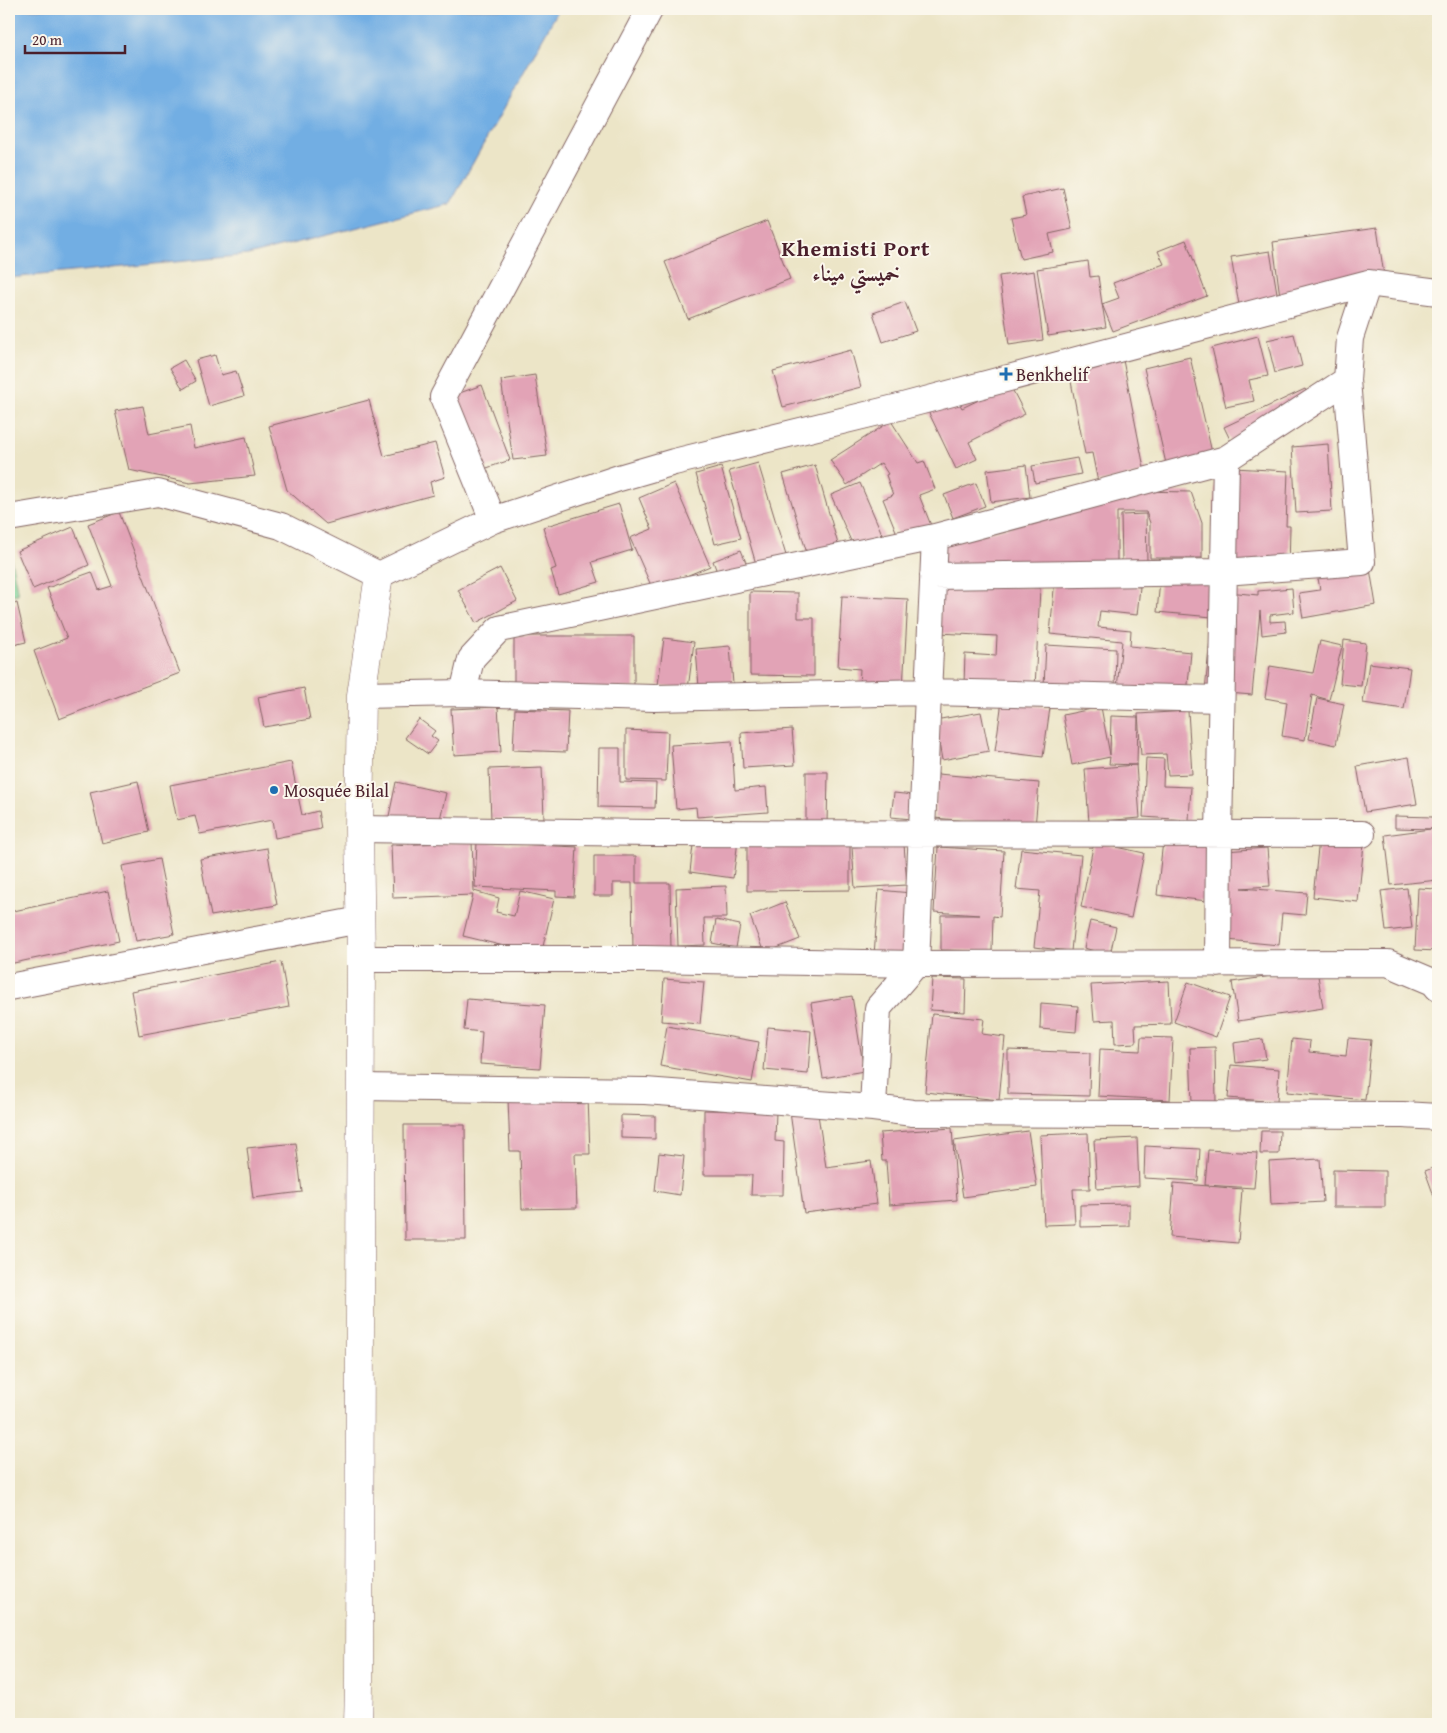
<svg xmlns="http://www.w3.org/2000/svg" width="1447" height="1733" font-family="'Gentium Book Plus',Amiri,serif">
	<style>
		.green { fill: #7cd397; stroke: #637961 }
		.water { fill: #72aee3; stroke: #5e6687 }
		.building { fill: #e2a3b6 }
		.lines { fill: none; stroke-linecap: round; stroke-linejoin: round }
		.minor-casing { stroke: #836462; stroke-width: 28 }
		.secondary-casing { stroke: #836462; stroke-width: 29 }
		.minor { stroke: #fff; stroke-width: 26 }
		.secondary { stroke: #fff; stroke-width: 28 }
		.poi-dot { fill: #1f6fb2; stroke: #fbf7ec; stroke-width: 2 }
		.labels { text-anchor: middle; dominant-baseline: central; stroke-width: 4; stroke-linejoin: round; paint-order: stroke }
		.poi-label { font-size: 18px; fill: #4a1f2b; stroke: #fbf7ec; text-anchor: start }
		.district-label { font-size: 22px; font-weight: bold; letter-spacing: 1px; fill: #4a1f2b; stroke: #fbf7ec }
	</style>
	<rect width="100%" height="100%" fill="#fbf7ec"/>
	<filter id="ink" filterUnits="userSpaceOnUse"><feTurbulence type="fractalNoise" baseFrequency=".02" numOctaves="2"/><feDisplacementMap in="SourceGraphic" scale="10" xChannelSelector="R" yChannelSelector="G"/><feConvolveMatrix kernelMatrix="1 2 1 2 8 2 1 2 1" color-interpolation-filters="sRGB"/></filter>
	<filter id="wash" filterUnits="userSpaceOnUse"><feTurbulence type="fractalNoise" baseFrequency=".0096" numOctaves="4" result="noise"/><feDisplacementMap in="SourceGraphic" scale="20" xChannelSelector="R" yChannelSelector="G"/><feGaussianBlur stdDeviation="1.12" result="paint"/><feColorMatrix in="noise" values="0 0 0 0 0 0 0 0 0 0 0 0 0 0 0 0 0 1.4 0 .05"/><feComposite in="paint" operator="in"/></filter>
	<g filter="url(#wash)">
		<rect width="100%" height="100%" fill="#ece5c7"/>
		<path class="green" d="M9,548l9,46 -9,1z"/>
		<path class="water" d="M9,9h550l-109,195 -202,51 -239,23z"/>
		<g id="blocks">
			<path class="building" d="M1063,188l9,41 -23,5 4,18 -32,7 -10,-41 15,-3 -4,-18z
				M767,221l23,58 -102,40 -23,-57z
				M1377,228l8,54 -105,15 -7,-55z
				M1186,240l21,56 -94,35 -11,-27 4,23 -58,9 -11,-67 51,-8 2,16 8,-1 4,28 17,-6 -6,-15 51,-19 -6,-13z
				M1270,251l8,48 -39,6 -8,-48z
				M1034,271l9,69 -34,5 -10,-69z
				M905,302l11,29 -33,11 -10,-29z
				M1294,334l8,32 -27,7 -8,-33z
				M1258,336l10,40 -19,4 5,21 -28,6 -14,-59z
				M851,350l10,37 -78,20 -10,-36z
				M215,355l6,20 15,-4 8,25 -35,10 -13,-46z
				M1122,355l23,118 -47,9 -6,-29 -7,1 -17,-88z
				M1190,357l23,100 -46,11 -23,-100z
				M184,360l12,21 -13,8 -13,-21z
				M535,375l12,81 -34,4 -12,-80z
				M482,385l28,75 -29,10 -27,-75z
				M1010,385l15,29 -56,28 8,17 -21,10 -28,-58 28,-14 6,11z
				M1305,389l13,26 -81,39 -13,-27z
				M369,400l15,56 51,-13 10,34 -15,5 3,13 -107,29 -39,-34 -18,-64z
				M143,406l6,28 41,-8 4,22 52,-11 9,39 -65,7 -61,-13 -14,-59z
				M891,421l27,42 6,-2 11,28 -16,6 13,33 -32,13 -17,-42 10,-4 -7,-20 2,-1 -7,-11 -34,22 -17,-25z
				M1328,444l4,67 -36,2 -4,-66z
				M1077,458l4,16 -46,9 -3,-17z
				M758,463l30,99 -30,9 -29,-100z
				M815,465l25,86 -31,9 -26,-86z
				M1026,465l4,32 -39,5 -4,-32z
				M721,467l20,71 -26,6 -19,-70z
				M1216,467l72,4 -2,55h4l-1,44 -69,-3 -2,24 40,4v-4l34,-3 2,24 -24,3v7l15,-1 1,11 -24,3 -2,-24 -8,84 -47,-4 7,-74 -55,-5 5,-53 50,5z
				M674,483l36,83 -57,24 -23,-52 22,-9 -13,-31z
				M860,483l23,53 -29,12 -23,-53z
				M976,483l9,23 -32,12 -9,-23z
				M1138,491l53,1 11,31v35h-52v-35l-4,-11h-29v56l-178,2v-24z
				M619,504l13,46 -40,12 7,20 -41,12 -7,-24 5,-2 -13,-41z
				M119,512l61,161 -121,46 -25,-68 33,-13 -20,-50 45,-16 7,18 13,-4 -24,-62z
				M1146,514l1,47 -25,1 -1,-47z
				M73,527l16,38 -56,24 -16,-38z
				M741,550l8,20 -29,10 -7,-19z
				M500,568l17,33 -41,22 -18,-33z
				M1370,569l6,36 -73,13 -4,-25 21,-3 -2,-12z
				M1055,578l85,9 -3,28 -37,-4 -2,16 33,3 -1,16 61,6 -4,43 -70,-7 5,-47 -72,-7z
				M941,583l99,5 -5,100 -71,-4 1,-30 31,2 1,-20 -58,-3z
				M750,592l48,1v25h16v58l-64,-1z
				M842,596l66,3 -5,90 -44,-3 1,-17 -22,-2z
				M17,603l9,39 -17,4v-41z
				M514,636h120v52h-120z
				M664,638l30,4 -6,47 -30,-4z
				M1344,640l22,3 -5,43 -21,-2z
				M1320,641l22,5 -13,54 -17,-5 -7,45 -23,-4 5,-34 -22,-4 5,-32 43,7z
				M1046,645l70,4 -1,40 -71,-4z
				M730,646l3,38 -34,3 -3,-38z
				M9,651h3l1,25h-4z
				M1369,663l41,5 -6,41 -41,-6z
				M304,688l6,31 -46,8 -6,-30z
				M1317,698l27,6 -8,41 -27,-6z
				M1002,701l48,7 -7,49 -48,-6z
				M498,707l3,45 -47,3 -3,-46z
				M1101,707l9,48 1,-39 27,1 -1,48 -28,-1 1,-7 -38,8 -9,-50z
				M515,709l53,2 -2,41 -53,-2z
				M1188,711l4,63 -24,1 -2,-21 -25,1 -3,-41z
				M981,712l8,39 -47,9 -7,-40z
				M419,719l16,12 -4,5 7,5 -10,13 -23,-16z
				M792,729l3,36 -52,3 -2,-35z
				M626,730l42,2 -2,49 -40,-1z
				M732,741l3,49 31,-3 2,25 -71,5 -1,-10 -20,2 -5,-64z
				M599,748h21v34l36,1 -1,25 -57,-1z
				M1409,757l8,47 -52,8 -8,-46z
				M1146,758l18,1 -1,27 28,1 -2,33 -46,-3z
				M291,762l11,53 16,-4 3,18 -46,9 -3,-18 -72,14 -5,-18 -18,4 -7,-35z
				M1136,765l4,53 -51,4 -4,-53z
				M542,767l2,51 -53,1 -2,-50z
				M806,772h22l-1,53h-21z
				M938,774l101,9 -4,44 -101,-9z
				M138,781l11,51 -47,11 -12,-51z
				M396,782l50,11 -8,35 -49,-12z
				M894,793l20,2 -2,24 -21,-2z
				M1395,816l38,1v12l-38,-1z
				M1438,828v52l-47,5 -6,-50z
				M694,836l44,5 -5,37 -43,-6z
				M1319,839l45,5 -6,58 -45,-5z
				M1163,841l50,5 -6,55 -50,-6z
				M472,842l2,49 25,7 -3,14 18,4 6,-25 34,8 -13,56 -78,-19 10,-41 -80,3 -2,-53z
				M477,842l100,5 -3,50 -18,-1v-5l-81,-4z
				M1094,842l50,11 -13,65 -50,-11z
				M747,844h103v46l-103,1z
				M904,844l3,41 -52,3 -3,-41z
				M938,847l66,4 -4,66 -7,-1 -1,35 -51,-1v-35h39l-46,-3z
				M267,848l10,57 -66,11 -11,-57z
				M1267,848l3,38 -29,2 66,5 -2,22 -23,-2 -3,32 -62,-6 7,-88z
				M1021,849l60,6 -10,96 -37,-4 6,-56 -24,-2z
				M594,856h42v27h34l1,68h-38l-1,-68h-19v13h-19z
				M159,859l15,75 -38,7 -14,-75z
				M726,886l1,32h-23l1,27 -27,1 -2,-58z
				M1407,888l5,40 -26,3 -5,-40z
				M1418,888l20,1v62l-23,-1z
				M879,890l32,3 -5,64 -32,-2z
				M108,891l11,50 -110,23v-52z
				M785,902l15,37 -36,14 -14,-37z
				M716,920l24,5 -4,23 -24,-5z
				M1090,921l26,6 -6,28 -26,-7z
				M281,962l8,45 -150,28 -8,-44z
				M1317,969l6,39 -85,13 -6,-39z
				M932,978l34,1 -1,33 -35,-2z
				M664,979l40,3 -4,42 -39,-3z
				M1169,981l2,43 -36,1 1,18 -21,1 -1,-24 -20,1 -3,-36z
				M1188,982l42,15 -14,40 -42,-15z
				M852,996l12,75 -41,7 -12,-75z
				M467,999l78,6 -5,63 -60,-4 2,-32 -18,-2z
				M1041,1003l37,3 -2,26 -36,-3z
				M932,1014l52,5 -2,15 23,3 -6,63 -74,-8z
				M667,1026l92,16 -7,40 -92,-16z
				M768,1027l43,4 -3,43 -44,-4z
				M1141,1037l32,1 -3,62 -72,-4 2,-47 40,2z
				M1348,1038l23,2 -6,60 -78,-8 5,-53 18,2 -1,11 37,4z
				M1263,1039l3,20 -30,4 -2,-20z
				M1215,1047l1,55 -24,1 -2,-55z
				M1008,1050l82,3 -1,43 -81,-2z
				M1231,1065l48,4 -2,33 -49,-4z
				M588,1097l2,57h-15l2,54 -55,1 -2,-58h-10l-2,-52z
				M817,1108l9,59 45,-6 6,43 -73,9 -14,-101z
				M704,1110l72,1 -1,30 9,1 -1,53h-32l1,-20h-48z
				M621,1115l34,1v23l-34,-1z
				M404,1125h61l1,115h-61z
				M952,1128l5,72 -68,5 -3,-44h-4l-2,-28z
				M1028,1131l9,56 -74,10 -9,-56z
				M1261,1131h19l-1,23h-19z
				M1088,1133l2,56h-17l2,35 -31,1 -4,-90z
				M1137,1138l2,48 -42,3 -3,-49z
				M296,1143l6,49 -49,6 -6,-50z
				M1145,1146l55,3 -2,32 -54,-3z
				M1208,1150l49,3 -3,35 -49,-3z
				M659,1153l25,3 -4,39 -25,-4z
				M1320,1159l3,43 -52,3 -2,-43z
				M1438,1166v41l-13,-36z
				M1333,1170l52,1v36h-52z
				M1174,1183l68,6 -4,54 -68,-6z
				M1129,1204v22l-49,1v-22z"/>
		</g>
	</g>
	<g filter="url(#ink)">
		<use href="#blocks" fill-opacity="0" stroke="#836462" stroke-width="1"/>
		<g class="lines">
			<defs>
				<path id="minor" d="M9,518l149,-25 123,33 98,49 114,-55 126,-42 55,-16 225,-55 469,-124 70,9
					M493,520l-50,-123 207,-388
					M933,576l291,-4 138,-10 -15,-182
					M463,693l8,-34 28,-30 436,-92 291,-78 121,-79 3,-42 18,-55
					M361,695l102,-2 191,5 274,-6 293,7
					M359,829l292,4 711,1
					M361,959h284l271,5 472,-1 45,19 5,6
					M1218,964l1,-129 7,-376
					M9,987l351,-67
					M361,1087l284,4 228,17 5,-100 38,-44 19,-427
					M873,1108l40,5 490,2 35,2"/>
				<path id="secondary" d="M358,1724l1,-38 2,-727 -2,-130 2,-134 18,-120"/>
			</defs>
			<use href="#minor" class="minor-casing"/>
			<use href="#secondary" class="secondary-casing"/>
			<use href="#minor" class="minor"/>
			<use href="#secondary" class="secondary"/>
		</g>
	</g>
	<g class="poi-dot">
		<path d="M1003.5 366.5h5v5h5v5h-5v5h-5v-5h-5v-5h5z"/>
		<circle cx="274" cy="790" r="5"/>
	</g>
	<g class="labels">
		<g class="poi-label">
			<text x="1016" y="374">Benkhelif</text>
			<text x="284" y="790">Mosquée Bilal</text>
		</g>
		<g class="district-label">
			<text x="856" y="248">Khemisti Port<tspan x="856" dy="25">خميستي ميناء</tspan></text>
		</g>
	</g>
	<rect width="1447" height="1733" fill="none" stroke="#fbf7ec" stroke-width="30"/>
	<path d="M25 45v8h100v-8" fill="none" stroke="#4a1f2b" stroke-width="2.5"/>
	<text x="32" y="45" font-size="15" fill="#4a1f2b" stroke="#fbf7ec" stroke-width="4" paint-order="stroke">20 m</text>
</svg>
